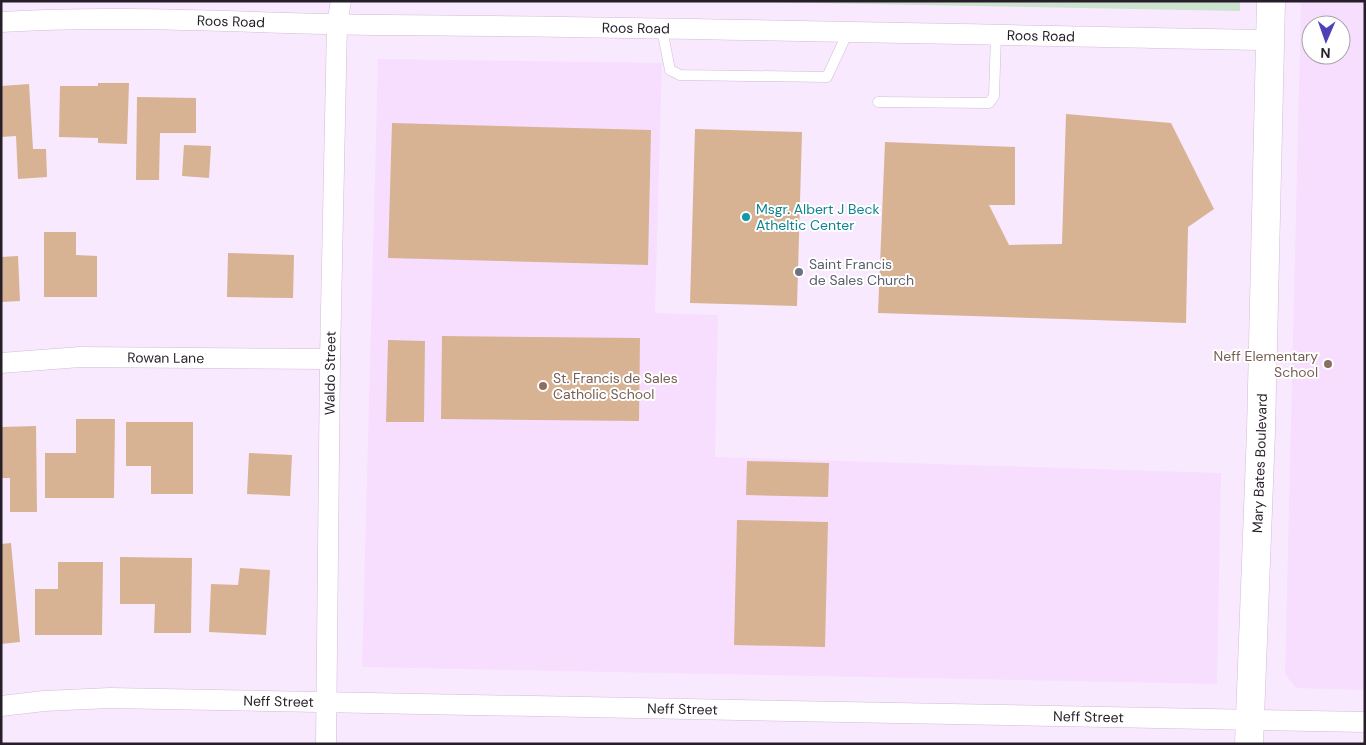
<svg xmlns="http://www.w3.org/2000/svg" width="1366" height="745" font-family="'DM Sans',sans-serif">
	<style>
		.built { fill: #f7deff; fill-rule: evenodd }
		.green { fill: #cce3cd }
		.building { fill: #d7b393 }
		.lines { fill: none; stroke-linecap: round; stroke-linejoin: round }
		.lane-casing { stroke: #d0bcd6; stroke-width: 11 }
		.street-casing { stroke: #d0bcd6; stroke-width: 21 }
		.secondary-casing { stroke: #d0bcd6; stroke-width: 29 }
		.lane { stroke: #fff; stroke-width: 10 }
		.street { stroke: #fff; stroke-width: 20 }
		.secondary { stroke: #fff; stroke-width: 28 }
		.culture-dot { fill: #0f9aa8; stroke: #fff; stroke-width: 2 }
		.worship-dot { fill: #6b7280; stroke: #fff; stroke-width: 2 }
		.education-dot { fill: #8d6e63; stroke: #fff; stroke-width: 2 }
		.labels { text-anchor: middle; dominant-baseline: central; stroke-width: 4; stroke-linejoin: round; paint-order: stroke }
		.street-label { font-size: 14px; fill: #261e28; stroke: #fff }
		.culture-label { font-size: 14px; fill: #0d838f; stroke: #fff; text-anchor: start }
		.worship-label { font-size: 14px; fill: #5b616d; stroke: #fff; text-anchor: start }
		.education-label { font-size: 14px; fill: #785e54; stroke: #fff; text-anchor: end }
	</style>
	<rect width="100%" height="100%" fill="#f9e9fe"/>
	<path class="built" d="M1301,1h64v689l-69,-2 -11,-14zM1311,25h30v30h-30z
		M378,59l284,4 -7,250 63,2 -3,142 506,16 -4,211 -855,-17z"/>
	<path class="green" d="M716,1h524v10z"/>
	<path class="building" d="M98,83h31l-2,61 -29,-1v-5l-39,-1 1,-51h38z
		M29,84l4,65h13l1,28 -29,2 -2,-43 -15,1v-51z
		M137,97l59,1v35h-36l-1,47h-23z
		M1066,114l105,9 43,86 -26,18 -2,96 -308,-10 7,-171 130,5v58h-26l20,40 53,-1z
		M392,123l259,7 -3,135 -260,-7z
		M695,129l107,3 -5,174 -107,-3z
		M184,145l27,1 -2,32 -27,-2z
		M44,232h32v23l21,1v41h-53z
		M228,253l66,2 -1,43 -66,-1z
		M18,256l2,45 -19,1v-45z
		M442,336l198,2 -1,83 -198,-2z
		M388,340l37,1 -1,81h-38z
		M76,419h39l-1,79h-69v-45h31z
		M126,422h67v72h-42v-28h-25z
		M36,426l1,86h-27v-34h-9v-51z
		M249,453l43,2 -2,41 -43,-2z
		M747,461l82,2 -1,34 -82,-2z
		M737,520l91,2 -3,125 -91,-2z
		M11,543l9,99 -19,2v-100z
		M120,557l72,1 -1,75h-37l1,-29h-35z
		M58,562h45l-1,73h-67v-46h23z
		M240,568l30,2 -4,65 -57,-3 2,-48 27,1z"/>
	<g class="lines">
		<defs>
			<path id="lane" d="M662,29l8,41 10,5 147,2 21,-45
				M878,102l111,1 5,-7 2,-61"/>
			<g id="street">
				<path id="s1" d="M1,22c128,-8 255,2 383,3 295,2 591,10 886,15"/>
				<path id="s2" d="M1,363l79,-6 250,2"/>
				<path id="s3" d="M1,706l43,-5 66,-3 1255,24"/>
				<path id="s4" d="M326,744l4,-385 7,-335 4,-23"/>
			</g>
			<g id="secondary">
				<path id="s5" d="M1249,744l12,-313 10,-430"/>
			</g>
		</defs>
		<use href="#lane" class="lane-casing"/>
		<use href="#street" class="street-casing"/>
		<use href="#secondary" class="secondary-casing"/>
		<use href="#lane" class="lane"/>
		<use href="#street" class="street"/>
		<use href="#secondary" class="secondary"/>
	</g>
	<circle class="culture-dot" cx="746" cy="217" r="5"/>
	<circle class="worship-dot" cx="799" cy="272" r="5"/>
	<g class="education-dot">
		<circle cx="1328" cy="364" r="5"/>
		<circle cx="543" cy="386" r="5"/>
	</g>
	<g class="labels">
		<g class="street-label">
			<text stroke="none"><textPath href="#s1" startOffset="230">Roos Road</textPath></text>
			<text stroke="none"><textPath href="#s1" startOffset="635">Roos Road</textPath></text>
			<text stroke="none"><textPath href="#s1" startOffset="1040">Roos Road</textPath></text>
			<text stroke="none"><textPath href="#s2" startOffset="165">Rowan Lane</textPath></text>
			<text stroke="none"><textPath href="#s4" startOffset="371">Waldo Street</textPath></text>
			<text stroke="none"><textPath href="#s5" startOffset="281">Mary Bates Boulevard</textPath></text>
			<text stroke="none"><textPath href="#s3" startOffset="278">Neff Street</textPath></text>
			<text stroke="none"><textPath href="#s3" startOffset="682">Neff Street</textPath></text>
			<text stroke="none"><textPath href="#s3" startOffset="1088">Neff Street</textPath></text>
		</g>
		<g class="culture-label">
			<text x="756" y="209">Msgr. Albert J Beck<tspan x="756" dy="16">Atheltic Center</tspan></text>
		</g>
		<g class="worship-label">
			<text x="809" y="264">Saint Francis<tspan x="809" dy="16">de Sales Church</tspan></text>
		</g>
		<g class="education-label">
			<text x="1318" y="356">Neff Elementary<tspan x="1318" dy="16">School</tspan></text>
			<text x="553" y="378" text-anchor="start">St. Francis de Sales<tspan x="553" dy="16">Catholic School</tspan></text>
		</g>
	</g>
	<rect width="1366" height="745" fill="none" stroke="#261e28" stroke-width="5"/>
	<g transform="translate(1326 40) rotate(182)"><circle r="24" fill="#ffffff" stroke="#a8a5a9"/>
	<path d="M0-4L9 19L0 12L-9 19Z" fill="#4e41b8"/>
	<text y="-8" font-size="14" font-weight="bold" text-anchor="middle" fill="#261e28">N</text>
	</g>
</svg>
